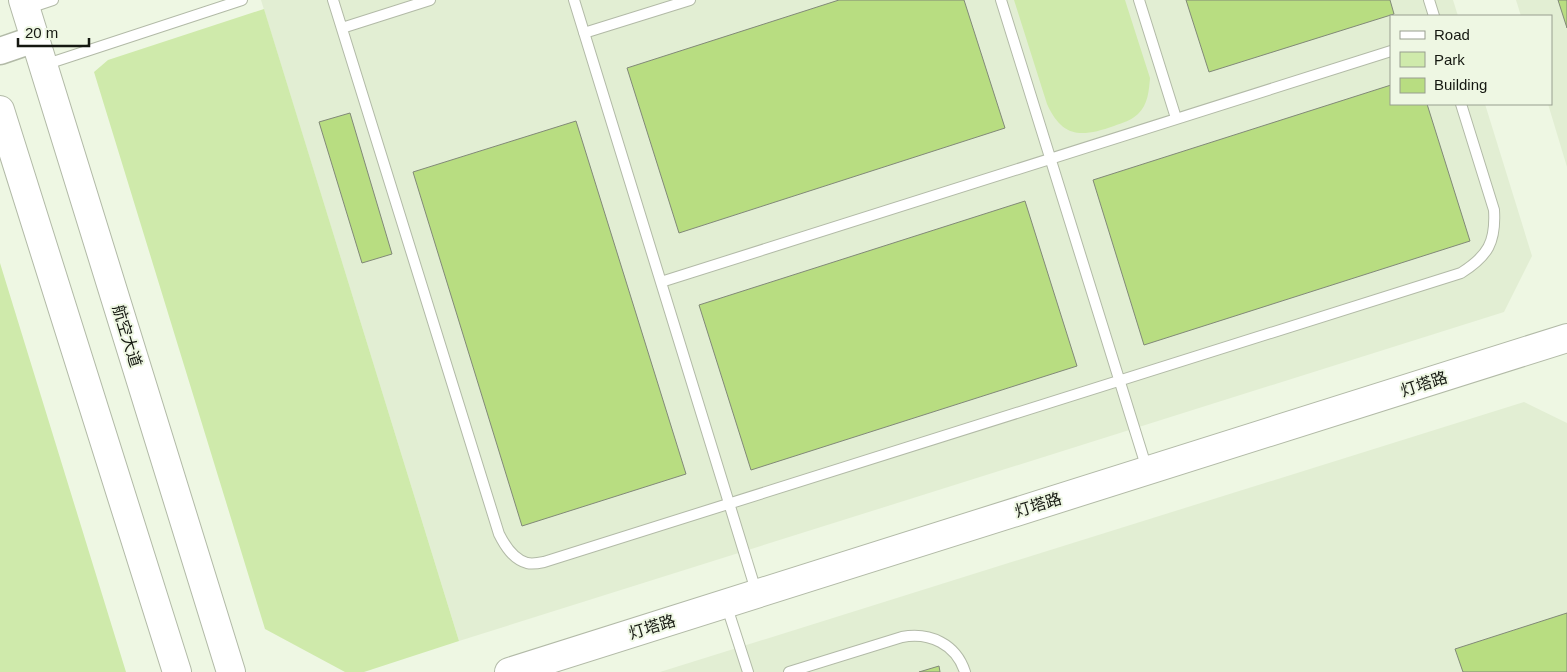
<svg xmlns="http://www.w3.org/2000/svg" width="1567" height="672" font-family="Arial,'Noto Sans SC',sans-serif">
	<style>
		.built { fill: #e2eed3 }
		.green { fill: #cfeaab }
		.building { fill: #b8dd81; stroke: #818977 }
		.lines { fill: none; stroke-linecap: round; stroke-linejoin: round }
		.service-casing { stroke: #b2baa7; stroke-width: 12 }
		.tertiary-casing { stroke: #b2baa7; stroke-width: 29 }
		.secondary-casing { stroke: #b2baa7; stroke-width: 30 }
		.service { stroke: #fff; stroke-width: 10 }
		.tertiary { stroke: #fff; stroke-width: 26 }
		.secondary { stroke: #fff; stroke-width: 28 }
		.labels { text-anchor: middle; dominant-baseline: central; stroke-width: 4; stroke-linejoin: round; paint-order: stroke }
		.street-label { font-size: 16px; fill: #151811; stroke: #eef7e3 }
	</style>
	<rect width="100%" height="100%" fill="#eef7e3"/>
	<path class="built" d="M261,0h1192l5,16h-67v88h94l47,152 -28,56 -1045,329z
		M1516,0h51v167l-19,-63h3v-88h-30z
		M1524,402l43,21v249h-907z"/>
	<path class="green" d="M1014,0h111l25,78c-1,12 -2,27 -12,36 -6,6 -16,9 -24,12 -32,11 -51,13 -67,-22z
		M264,9l195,632 -95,31h-19l-80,-43 -171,-557 14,-12z
		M0,263l126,409h-126z"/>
	<path class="building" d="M839,0h125l41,128 -326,105 -52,-165z
		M1186,0h204l4,14 -185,58z
		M1558,0h9v28z
		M1391,85v19h36l43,137 -326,104 -51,-165z
		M350,113l42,141 -30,9 -43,-141z
		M576,121l110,353 -164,52 -109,-354z
		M1025,201l52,165 -326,104 -52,-165z
		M1567,613v59h-104l-8,-23z
		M939,666l1,6h-21z"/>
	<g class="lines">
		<defs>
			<path id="service" d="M333,0l166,534c6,12 14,25 28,29 5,1 12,0 17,-1l917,-289c27,-17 35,-31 33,-63l-33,-106
				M574,0l183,594
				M1001,0l146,469
				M1139,0l37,118
				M1429,0l5,16
				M26,9l27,-9
				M342,28l88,-28
				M584,33l106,-33
				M44,65l198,-65
				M661,282l730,-231
				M726,604l22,68
				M789,672l113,-35c28,-5 54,7 63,35"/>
			<path id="tertiary" d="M0,51l35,-12"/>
			<path id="secondary" d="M23,0l208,672
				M0,110l177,562
				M509,672l1058,-334"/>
		</defs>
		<use href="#service" class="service-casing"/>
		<use href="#tertiary" class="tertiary-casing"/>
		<use href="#secondary" class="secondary-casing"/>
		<use href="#service" class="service"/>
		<use href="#tertiary" class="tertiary"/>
		<use href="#secondary" class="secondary"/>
	</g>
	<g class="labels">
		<g class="street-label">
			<text transform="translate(127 336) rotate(73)">航空大道</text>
			<text transform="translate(1424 384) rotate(-18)">灯塔路</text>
			<text transform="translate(1038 505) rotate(-17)">灯塔路</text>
			<text transform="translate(652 627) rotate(-17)">灯塔路</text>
		</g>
	</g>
	<rect x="1390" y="15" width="162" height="90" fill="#eef7e3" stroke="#979e8f"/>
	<rect x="1400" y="31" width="25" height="8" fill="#ffffff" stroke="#979e8f"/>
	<text x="1434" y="40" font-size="15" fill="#151811">Road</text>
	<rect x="1400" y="52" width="25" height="15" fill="#cfeaab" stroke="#979e8f"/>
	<text x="1434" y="65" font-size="15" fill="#151811">Park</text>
	<rect x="1400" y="78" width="25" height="15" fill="#b8dd81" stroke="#979e8f"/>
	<text x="1434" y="90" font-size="15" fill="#151811">Building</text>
	<path d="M18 38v8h71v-8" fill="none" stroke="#151811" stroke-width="2.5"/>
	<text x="25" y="38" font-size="15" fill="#151811" stroke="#eef7e3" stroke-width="4" paint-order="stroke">20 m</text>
</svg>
